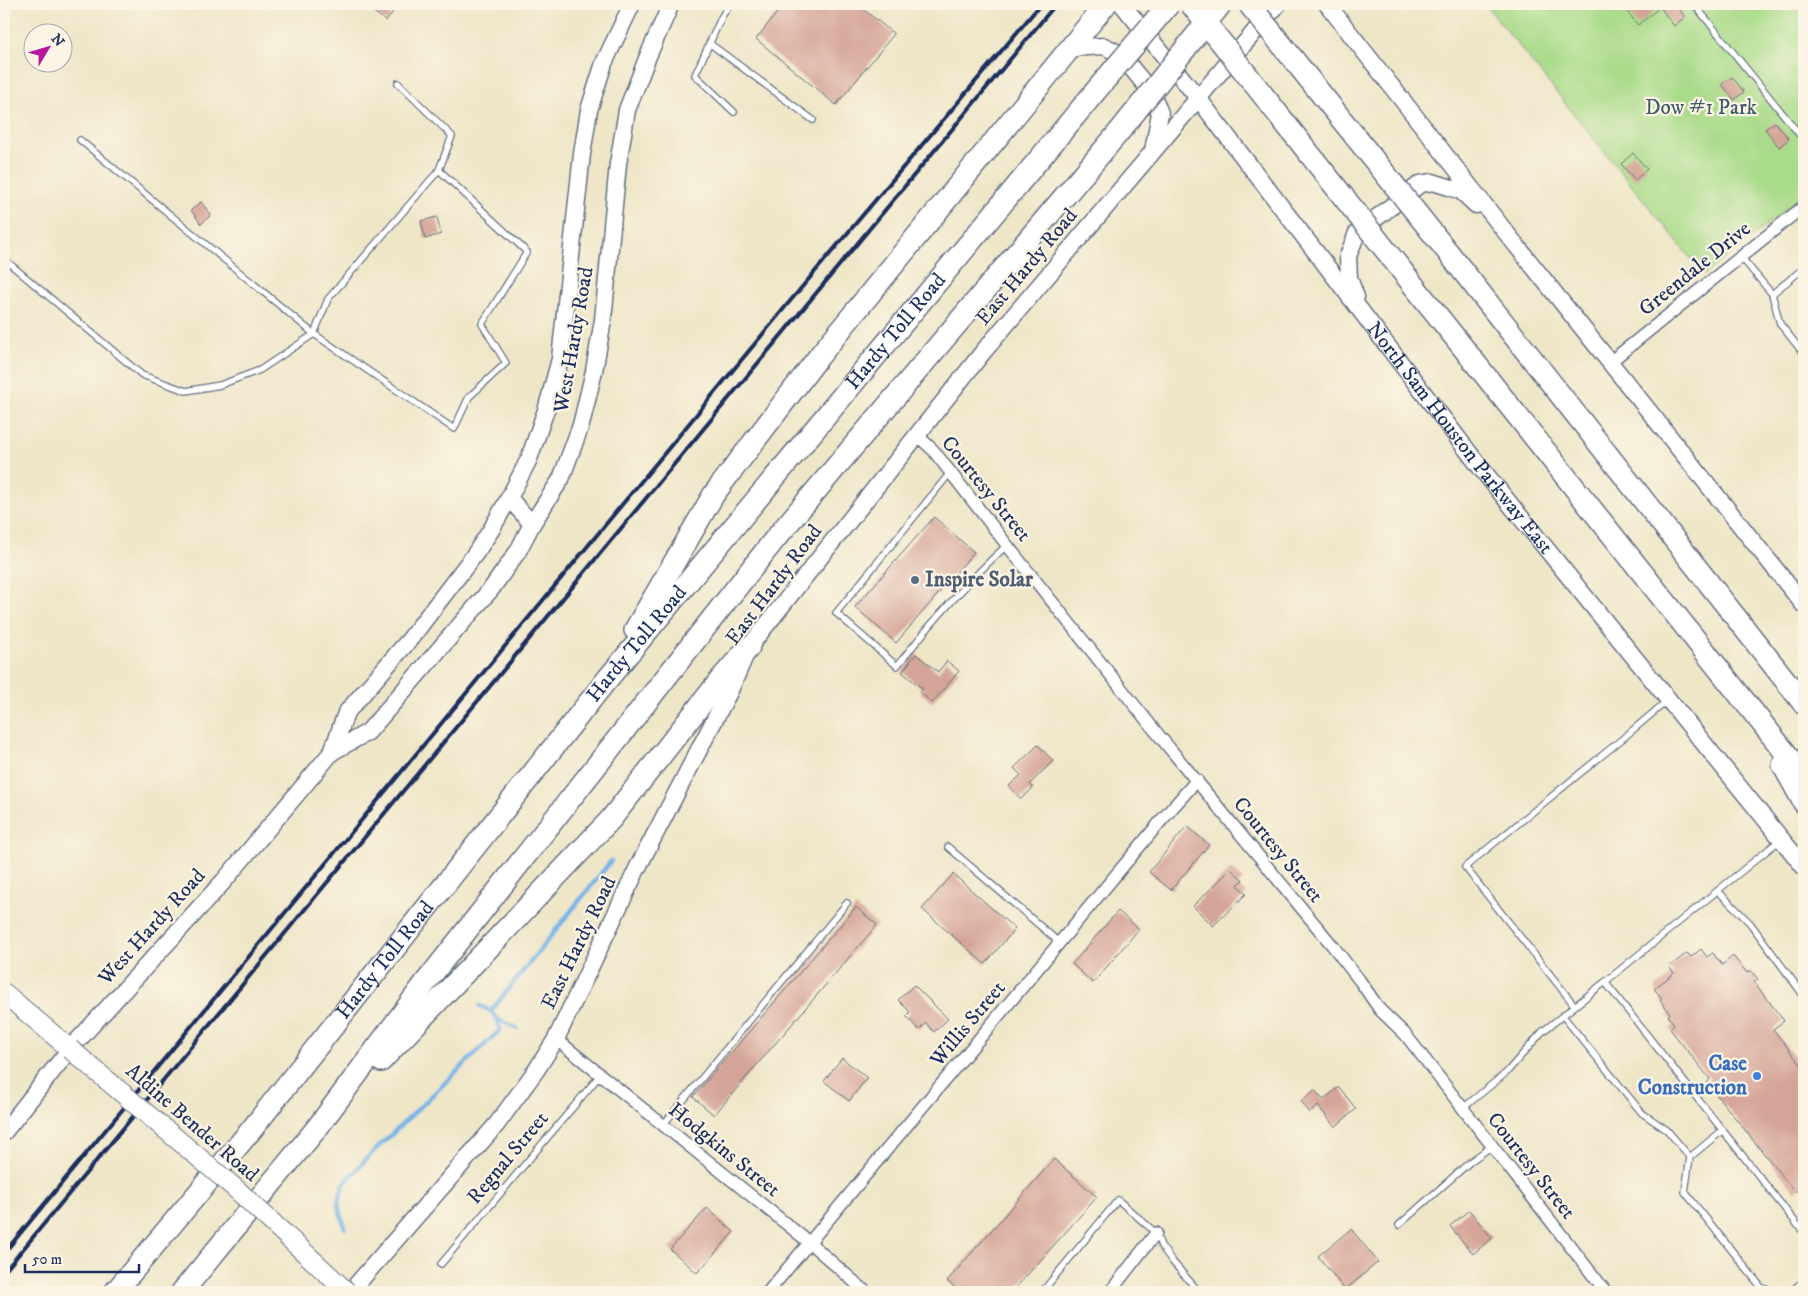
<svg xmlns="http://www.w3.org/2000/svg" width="1808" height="1296" font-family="'IM FELL DW Pica',serif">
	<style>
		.green { fill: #aadb8a; stroke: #628574 }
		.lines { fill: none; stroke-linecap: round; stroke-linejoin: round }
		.stream { stroke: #74b3e7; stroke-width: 4.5 }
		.building { fill: #d4a496 }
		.lane-casing { stroke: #656f83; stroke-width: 8 }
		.street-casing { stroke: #656f83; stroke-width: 14 }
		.secondary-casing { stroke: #656f83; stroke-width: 19 }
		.primary-casing { stroke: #656f83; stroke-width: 21 }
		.highway-casing { stroke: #656f83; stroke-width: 24 }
		.lane { stroke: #fff; stroke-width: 5.5 }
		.street { stroke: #fff; stroke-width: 11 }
		.secondary { stroke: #fff; stroke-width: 16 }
		.primary { stroke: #fff; stroke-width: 19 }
		.highway { stroke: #fff; stroke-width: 21 }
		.rail { stroke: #1b2f5e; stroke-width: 4 }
		.primary-bridge-casing { stroke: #656f83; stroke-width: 21; stroke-linecap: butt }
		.highway-bridge-casing { stroke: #656f83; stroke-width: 24; stroke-linecap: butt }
		.primary-bridge { stroke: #fff; stroke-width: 19 }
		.highway-bridge { stroke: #fff; stroke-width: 21 }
		.service-dot { fill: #5c6f8a; stroke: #fcf5e5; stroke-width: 2 }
		.shop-dot { fill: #3f7fe0; stroke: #fcf5e5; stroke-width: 2 }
		.labels { text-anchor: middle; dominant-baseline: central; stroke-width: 4.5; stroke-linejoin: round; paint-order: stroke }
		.park-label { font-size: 21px; fill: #3f5a69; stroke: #fcf5e5 }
		.street-label { font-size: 21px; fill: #1b2f5e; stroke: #fcf5e5 }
		.service-label { font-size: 21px; font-weight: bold; fill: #4e5e75; stroke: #fcf5e5; text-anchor: start }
		.shop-label { font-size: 21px; font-weight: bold; fill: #366cbe; stroke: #fcf5e5; text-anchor: end }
	</style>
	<rect width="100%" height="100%" fill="#fcf5e5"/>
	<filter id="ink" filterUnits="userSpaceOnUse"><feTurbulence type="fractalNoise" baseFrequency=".02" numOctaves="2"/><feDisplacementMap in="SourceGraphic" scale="10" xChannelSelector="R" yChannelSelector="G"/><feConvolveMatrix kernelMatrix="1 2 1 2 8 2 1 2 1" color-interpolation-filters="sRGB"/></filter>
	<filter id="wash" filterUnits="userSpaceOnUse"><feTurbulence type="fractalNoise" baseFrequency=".0096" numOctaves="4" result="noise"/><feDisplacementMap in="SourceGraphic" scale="20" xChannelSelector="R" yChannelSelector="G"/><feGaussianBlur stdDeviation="1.12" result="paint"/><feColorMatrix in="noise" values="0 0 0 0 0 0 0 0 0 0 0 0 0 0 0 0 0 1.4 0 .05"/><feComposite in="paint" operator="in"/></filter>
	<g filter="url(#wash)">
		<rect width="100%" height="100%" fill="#efe6c8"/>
		<path class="green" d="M1485,4h319v191l-100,80z"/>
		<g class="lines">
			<path class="stream" d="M491,1011l120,-150
				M499,1020l18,8
				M345,1228l-7,-24 5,-19 26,-29 131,-126c-2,-14 -7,-19 -20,-24"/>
		</g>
		<g id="blocks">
			<path class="building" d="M363,4h26l6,5 -9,12z
				M784,4h73l37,30 -58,71 -80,-66z
				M1621,4h54l10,13 -11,9 -14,-19 -22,18z
				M1732,77l12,15 -10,8 -12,-16z
				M1775,122l14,17 -10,8 -14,-18z
				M1633,153l14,16 -12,11 -14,-16z
				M201,202l10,13 -10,9 -10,-14z
				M437,217l4,17 -16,5 -4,-18z
				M934,517l40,35 -78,91 -41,-36z
				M916,654l22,18 9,-11 12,10 -27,32 -12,-11 3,-3 -21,-17z
				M1038,745l15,16 -23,23 3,4 -12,11 -12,-13 12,-11 -7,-7z
				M1187,826l22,19 -38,45 -22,-18z
				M1231,869l12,11 -5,5 8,9 -33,32 -20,-20z
				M953,874l62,55 -30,35 -63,-55z
				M856,907l21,18 -163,190 -21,-18z
				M1118,911l21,18 -46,54 -21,-19z
				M1701,949l6,8 6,-4 9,12 11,-9 14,17 3,-3 8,9 -4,3 30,39 -11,8 31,40v115l-9,8 -88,-109 3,-4 -40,-50 4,-5 -6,-8 2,-2 -10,-14 2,-2 -8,-9 20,-16 -5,-6 18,-14 4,4z
				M914,985l34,34 -14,13 -8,-9 -7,7 -13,-14 4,-4 -12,-12z
				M842,1058l25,20 -18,23 -25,-20z
				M1339,1087l17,22 -21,18 -17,-21 -8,7 -9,-12 14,-11 8,10z
				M1054,1159l43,38 -85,95h-52l-13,-11z
				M707,1208l27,24 -37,41 -27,-24z
				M1469,1210l23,28 -19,16 -23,-28z
				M1351,1229l27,33 -33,28 -27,-34z"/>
		</g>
	</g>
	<g filter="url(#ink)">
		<use href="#blocks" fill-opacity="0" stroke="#656f83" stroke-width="1"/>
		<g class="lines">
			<defs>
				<path id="lane" d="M730,4l-8,12 -27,59 39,37
					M1694,4l110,136
					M709,43l104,77
					M80,140l234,194 140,95 15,-32 37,-34 -24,-39 45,-72 -88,-82
					M1741,257l31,37 32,-26
					M4,259l138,116 44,16 34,-6 40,-15 54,-36 14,-35 111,-129 13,-34 -54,-53
					M1772,294l8,30 24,30
					M950,473l-114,140 61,53c34,-43 70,-84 110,-121
					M1780,840l-175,142 199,251
					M948,847l112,96
					M1718,891l32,32 54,73
					M1575,1006l-110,-139 156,-127 46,-39
					M1563,1016l79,97 25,17 23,27
					M1463,1108l43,-35 36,-41 63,-50
					M663,1125l184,-222
					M1723,1130l-33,27 -5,35 76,95 11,5
					M1399,1225l72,-64 21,-15
					M441,1264l160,-190
					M1042,1292l76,-92 38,33 5,13 11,15 27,31
					M1790,1292l14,-11"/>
				<path id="street" d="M1610,362l194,-156
					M917,435l16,15 74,95 145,182 180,218 28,36 20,29 25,24 201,258
					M556,1039l254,204 56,49
					M768,1292l392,-470 37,-42
					M1110,1292l46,-59"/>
				<g id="secondary">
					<path id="s1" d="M1122,4l76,94 282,369 324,400"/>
					<path d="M1327,4l177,226 300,375"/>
					<path d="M1070,48l34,-2 16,8 32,39 8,20 -7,38"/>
					<path d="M1356,297l-7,-19 -1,-22 9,-23 63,-49 13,-2 28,9 15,14"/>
					<path d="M509,498l23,26"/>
					<path d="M332,752l36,-20 124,-144 26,-37 14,-27 29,-45 20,-54 13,-54 9,-51 15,-156 9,-54 21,-54 23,-52"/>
					<path d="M4,1132l66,-83 153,-167 109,-130 14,-39 64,-74 65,-85 16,-24 18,-32 20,-39 18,-52 13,-48 22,-205 7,-44 15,-47 28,-59"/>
					<path d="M350,1292l147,-168 40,-55 19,-30 82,-172 92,-177 19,-43 234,-295 295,-348"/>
				</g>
				<path id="primary" d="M4,993l66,56"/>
				<g id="highway">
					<path d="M1451,256l353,448"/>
					<path d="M1414,286l390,490"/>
					<path d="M635,630l79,-136 106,-139 286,-351"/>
					<path d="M1783,765l21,38"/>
					<path d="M381,1061l230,-242 110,-140 28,-32"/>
					<path id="s2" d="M115,1292l137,-163 353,-447 489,-589"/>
					<path d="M182,1292l135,-164 109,-146 349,-443 344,-407"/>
				</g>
			</defs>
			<use href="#lane" class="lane-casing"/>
			<use href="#street" class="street-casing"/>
			<use href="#secondary" class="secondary-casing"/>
			<use href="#primary" class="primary-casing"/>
			<use href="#highway" class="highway-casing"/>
			<use href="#lane" class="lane"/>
			<use href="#street" class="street"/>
			<use href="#secondary" class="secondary"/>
			<use href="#primary" class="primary"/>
			<use href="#highway" class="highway"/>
			<path class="rail" d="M4,1253l782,-947 255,-302
				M4,1272l1052,-1268"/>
			<defs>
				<path id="primary-bridge" d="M70,1049l166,140 111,103"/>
				<path id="highway-bridge" d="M1191,4l223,282
					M1249,4l202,252
					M1094,93l75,-89
					M1119,132l102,-128"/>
			</defs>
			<use href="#primary-bridge" class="primary-bridge-casing"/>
			<use href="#highway-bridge" class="highway-bridge-casing"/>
			<use href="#primary-bridge" class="primary-bridge"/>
			<use href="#highway-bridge" class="highway-bridge"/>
		</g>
	</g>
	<circle class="service-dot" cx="915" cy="580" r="5"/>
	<circle class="shop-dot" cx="1757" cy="1076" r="5"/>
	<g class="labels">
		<g class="park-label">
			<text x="1701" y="108">Dow #1 Park</text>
		</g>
		<g class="street-label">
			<text transform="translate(1027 267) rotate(-50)">East Hardy Road</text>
			<text transform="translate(1695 269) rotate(-39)">Greendale Drive</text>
			<text stroke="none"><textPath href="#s2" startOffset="1238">Hardy Toll Road</textPath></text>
			<text transform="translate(574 340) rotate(-80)">West Hardy Road</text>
			<text stroke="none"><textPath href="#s1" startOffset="550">North Sam Houston Parkway East</textPath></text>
			<text transform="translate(986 489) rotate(51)">Courtesy Street</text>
			<text transform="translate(774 585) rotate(-53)">East Hardy Road</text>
			<text stroke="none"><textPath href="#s2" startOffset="832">Hardy Toll Road</textPath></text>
			<text transform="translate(1278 850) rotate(51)">Courtesy Street</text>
			<text transform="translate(152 927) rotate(-48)">West Hardy Road</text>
			<text transform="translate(579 943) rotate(-64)">East Hardy Road</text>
			<text stroke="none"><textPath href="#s2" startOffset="428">Hardy Toll Road</textPath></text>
			<text transform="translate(968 1024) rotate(-50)">Willis Street</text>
			<text transform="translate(192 1123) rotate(41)">Aldine Bender Road</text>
			<text transform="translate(724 1150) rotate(39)">Hodgkins Street</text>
			<text transform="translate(508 1158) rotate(-50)">Regnal Street</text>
			<text transform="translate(1531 1166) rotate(52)">Courtesy Street</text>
		</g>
		<g class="service-label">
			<text x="925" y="580">Inspire Solar</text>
		</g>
		<g class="shop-label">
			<text x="1747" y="1064">Case<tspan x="1747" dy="24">Construction</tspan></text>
		</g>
	</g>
	<rect width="1808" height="1296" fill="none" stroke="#fcf5e5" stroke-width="20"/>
	<g transform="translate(48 48) rotate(52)"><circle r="24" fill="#fcf5e5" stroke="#a2a6af"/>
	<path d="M0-4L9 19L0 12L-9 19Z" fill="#b5179e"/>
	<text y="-8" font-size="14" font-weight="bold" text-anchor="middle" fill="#1b2f5e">N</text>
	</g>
	<path d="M25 1264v8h114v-8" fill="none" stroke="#1b2f5e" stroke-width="2.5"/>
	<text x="32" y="1264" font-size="15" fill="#1b2f5e" stroke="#fcf5e5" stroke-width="4" paint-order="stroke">50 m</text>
</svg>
